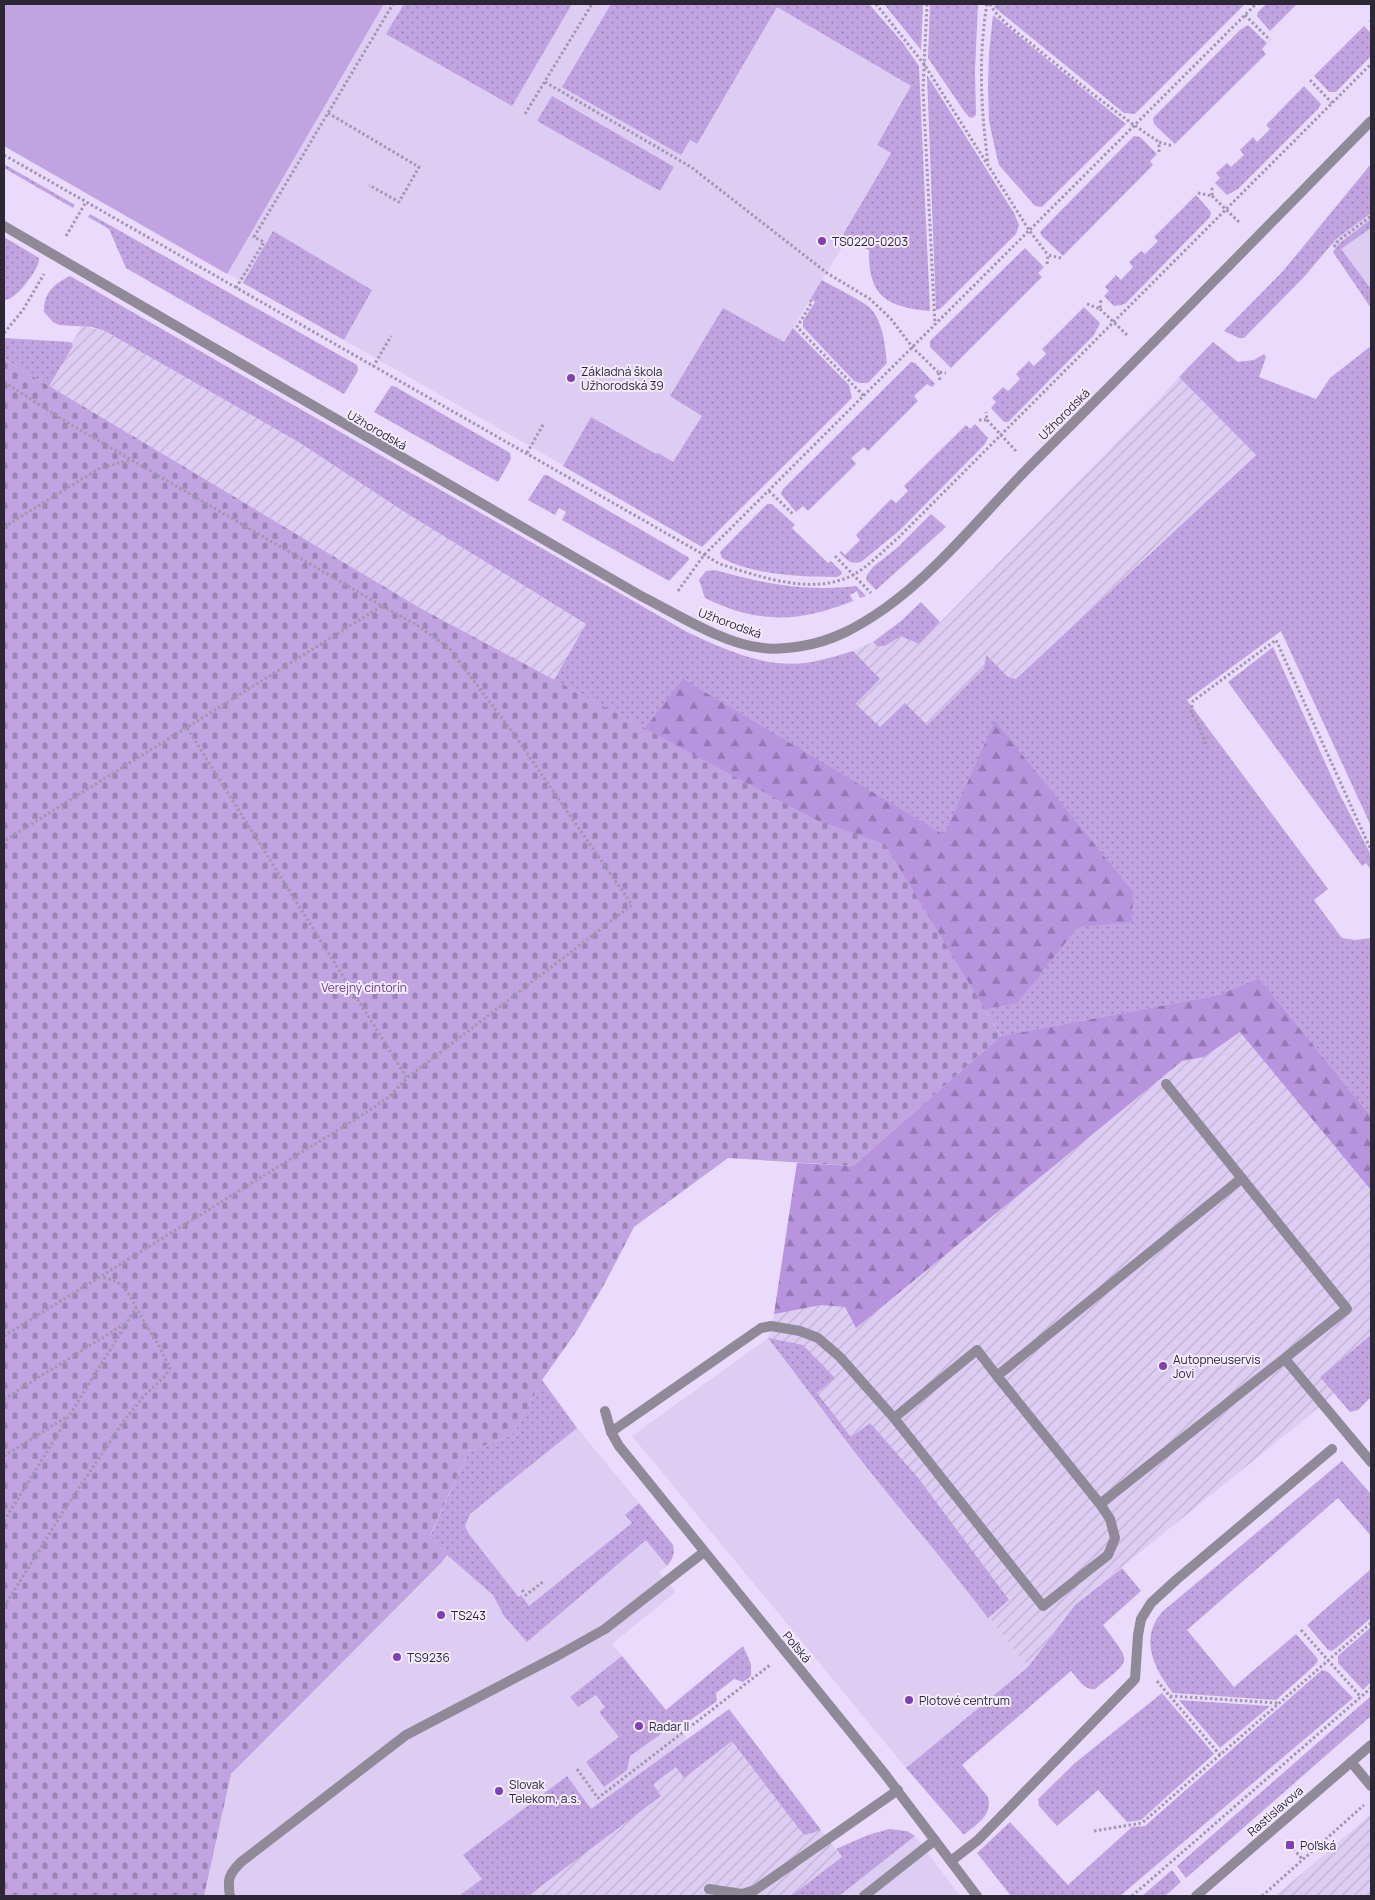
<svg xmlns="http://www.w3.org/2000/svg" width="1375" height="1900" font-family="Manrope,sans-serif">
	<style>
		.built { fill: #decdf3 }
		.industrial { fill: url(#industrial-furrows) }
		.grass { fill: url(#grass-dots) }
		.forest { fill: url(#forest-firs) }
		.cemetery { fill: url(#cemetery-stones) }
		.pitch { fill: #c0a3e0 }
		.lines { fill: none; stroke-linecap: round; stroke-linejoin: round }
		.path { stroke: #a397b0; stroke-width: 3; stroke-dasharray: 2.5 2.5; stroke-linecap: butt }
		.service { stroke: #908a98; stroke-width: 10 }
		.minor { stroke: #908a98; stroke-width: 10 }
		.tertiary { stroke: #908a98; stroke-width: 10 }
		.poi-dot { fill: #7f40b5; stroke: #f4ebff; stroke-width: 2 }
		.labels { text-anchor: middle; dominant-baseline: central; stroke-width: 4; stroke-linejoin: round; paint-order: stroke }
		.poi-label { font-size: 12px; fill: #2c2733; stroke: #f4ebff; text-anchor: start }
		.street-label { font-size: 12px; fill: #2c2733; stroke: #f4ebff }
		.park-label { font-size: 12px; fill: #66378f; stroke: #f4ebff }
	</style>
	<defs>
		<pattern id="industrial-furrows" width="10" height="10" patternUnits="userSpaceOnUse" patternTransform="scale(1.25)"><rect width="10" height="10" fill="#decdf3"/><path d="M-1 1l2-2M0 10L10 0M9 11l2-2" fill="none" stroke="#bfb0d1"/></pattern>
		<pattern id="grass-dots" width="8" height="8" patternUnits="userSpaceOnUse" patternTransform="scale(1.25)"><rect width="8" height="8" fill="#c0a3e0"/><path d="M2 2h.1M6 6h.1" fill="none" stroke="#9c85b6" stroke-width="1.8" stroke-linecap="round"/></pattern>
		<pattern id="forest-firs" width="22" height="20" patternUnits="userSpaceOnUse" patternTransform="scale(1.25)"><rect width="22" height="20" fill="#b893de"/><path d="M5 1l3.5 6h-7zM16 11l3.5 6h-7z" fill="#9678b5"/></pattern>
		<pattern id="cemetery-stones" width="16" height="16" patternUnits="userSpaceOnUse" patternTransform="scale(1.25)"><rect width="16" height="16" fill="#c0a3e0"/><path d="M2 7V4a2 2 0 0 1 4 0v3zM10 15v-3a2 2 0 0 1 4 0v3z" fill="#9c85b6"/></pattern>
	</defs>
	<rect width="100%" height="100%" fill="#eadbfc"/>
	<path class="built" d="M4,4h822l-14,24 99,58 -34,59 14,8 -49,82 5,4 -55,91 -89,215 -699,-399z
		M1371,164v144l-38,-56 2,-3 -1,-2 -17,-17z
		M768,1338l134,173 16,17 110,139 -122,101 -274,-332z
		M542,1380l32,44 65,79 -13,12 41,51 -8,6 17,20 -64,52 82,103 -200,149h-290l27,-122 210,-211z
		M915,1836l45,60h-121z"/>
	<path class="industrial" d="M82,326l23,5 195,112 103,68 183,113 -32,56 -134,-72 -373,-223z
		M1179,377l77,77 -240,225 -8,-2 -22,-22 -2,13 -57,57 -47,3 -24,-24 24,-25 -27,-28 20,-9 4,4h8l16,-10 18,8 244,-249z
		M1218,995l153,121v246l-65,56 -231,187 -47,62 -110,-139 -16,-17 -134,-173 6,-24 23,-151 56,3 148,-130z
		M734,1716l125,164 -20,16h-345z
		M1371,1814v82h-96l29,-24z"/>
	<path class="grass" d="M404,4h168l-60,102 -126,-72z
		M611,4h258l34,39 16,23 11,245c-44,-4 -62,-15 -61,-61l-14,-6 -13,-8 49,-83 -14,-8 34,-59 -134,-79 -80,137 -7,-4 -9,15 -119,-68z
		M884,4h39l-2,46z
		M930,4h48l-3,67 1,44 -4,3 -3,-1 -5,-6 -36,-53z
		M995,4h250l-110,110 -11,-1 -130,-106z
		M1266,4h31l-27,27 -13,-15 1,-4z
		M993,15l133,109 -84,83 -7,-1 -36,-41 -4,-16 -6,-28 -1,-34 1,-34z
		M1248,25l19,18 -5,6 4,5 -91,90 -21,-20 -1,-6 87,-88z
		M1364,26l7,7v23l-35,36h-7l-15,-16z
		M927,75l87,138 5,12 -3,9 -76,75 -4,1z
		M1304,86l17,18 -3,5 -80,80 -11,6 -12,-12 5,-5 -4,-5 11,-10 4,4 13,-12 -4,-5 13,-13 4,5 13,-13 -4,-4z
		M552,96l122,71 -14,24 -123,-70z
		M1134,136l6,1 17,17 -7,7 3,4 -90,91 -21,-20 -2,-4 2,-2z
		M4,164l71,41 -2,3 -69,-40z
		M1371,164v49l-35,26 -32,38 -60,61h-5l-15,-7 60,-61z
		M1196,195l15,17 -1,5 -84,86 -4,2 -8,1 -10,-10 5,-5 -4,-4 11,-12 5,5 12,-13 -4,-5 12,-11 4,3 13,-13 -4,-4z
		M90,214l267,151 1,6 -14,23 -218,-126 -17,-39 -21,-12z
		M1371,219v9l-30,21 30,40v19l-38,-56 7,-9z
		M273,231l99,59 -28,50 -101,-57z
		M4,237l35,21c2,8 -17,32 -24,37 -3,3 -8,4 -11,6z
		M1025,248l19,19 -6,6 4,4 -91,91 -21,-21v-6z
		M70,276l617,356c39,18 81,38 125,30 14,-3 28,-7 41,-11l27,28 -24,25 24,23 25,-24 22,22 57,-57 2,-13 22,22 8,2 240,-224 -77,-78 34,-35 25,20 16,-2 10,-6 2,3 -7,20 57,22 14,-21 41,-32v480l-90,-195 -94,69 141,189 -14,11 28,38 13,2 16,-2v178l-112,-138 -41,17 -217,41 -116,-192 -69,-24 -262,-140 32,-56 -183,-113 -103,-68 -195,-112 -13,-4 -33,-2 -6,-3 -9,-10c0,-20 10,-28 26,-36z
		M822,280c12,7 39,20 48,28 13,13 15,37 17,55l-19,20h-8l-6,-2 -51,-54v-6l12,-19 -4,-4z
		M1084,307l16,16 -6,12 -86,87h-4l-13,-14 5,-6 -4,-4 11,-11 5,4 12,-12 -4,-5 13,-13 5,5 12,-12 -4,-5z
		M723,308l61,34 9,-14 56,57 3,13 -150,149 -139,-81 28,-49 65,37 2,-1 15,9 29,-46 -32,-20z
		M4,338l67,4 2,4 -24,40 -45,-27z
		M911,362l4,1 20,21 -3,3 -5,-3 -13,12 4,5 -50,50 -4,-4 -13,11 5,6 -48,47 -5,-5 -7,6 -15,-18 2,-5z
		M391,386h3l116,67 1,6 -13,23 -124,-70z
		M975,424l13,14 -3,6 -86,87 -38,31c-10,3 -15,-3 -22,-10l2,-1 4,4 15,-15 -4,-5 35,-36 5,4 12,-12 -4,-5 62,-61 4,4z
		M544,475h3l141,82 1,2 -1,2 -19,20 -107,-61 4,-8 -7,-4 -4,7 -27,-15z
		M767,504h5l23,21 -3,3 36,35 3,-2 11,11 -1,3 -4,2c-34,0 -85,-2 -115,-19l-2,-6z
		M931,514l15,13 -70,63 -10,-10 1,-5 6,-8 24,-19z
		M715,570c51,14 88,22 141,16l10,10 -6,2 -3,-7 -7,4 3,6c-55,22 -95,23 -148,-3l-6,-18 7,-9z
		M921,602l19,20 -21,22 -18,-8 -16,10h-8l-4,-4 28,-21z
		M1273,647l65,144 33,64v15l-5,-7 -4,3 -134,-184z
		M1371,1335v62l-13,13 -8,2 -30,-35z
		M768,1338l35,7 32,33 -18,15 34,44 19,-14 49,56 90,121 -21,18c-28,-37 -57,-72 -86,-107 -47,-56 -89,-115 -134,-173z
		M542,1380l35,48 -107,86 -5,12 4,8 47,60 2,3 3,-2 8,11 103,-83 -7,-8 14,-12 34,42c2,9 0,14 -6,21l-21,-26 -119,102 -23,-26 -11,-21 -46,-40 -17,-19 39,-85 44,-16z
		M1342,1461l29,33v42l-33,-38 -151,132 47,57 62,-53 21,24 1,3 -3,4 -39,35 -103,-7c-19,-24 -34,-54 -11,-81z
		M1122,1568l19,23 -38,34c29,40 30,32 -8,64 -11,2 -17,-11 -24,-18l-109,94 26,32c5,19 -13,28 -24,38l-58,-67 122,-101 47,-62z
		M1371,1569v49l-35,30 -4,3 -4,-1 -21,-25z
		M1371,1627v55l-8,8 -25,-27v-7z
		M743,1646l8,18v12l-8,6 -9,-3 -18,14 1,8 -39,28h-10l-38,27 -3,14 -23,17 -18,-25 33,-25 -20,-25 6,-5 -9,-12 -18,12 -8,-10 52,-41 44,54z
		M1322,1670l6,2 25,26 -233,198h-109l-34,-43 33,-31 58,63 64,-58 13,-1z
		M1162,1693l52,61 -73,66 -14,2 -29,-32 -41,36 -18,-20 -1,-7 37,-36z
		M1371,1696v20l-185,162 -9,-12z
		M1179,1700l91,6 -50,42z
		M729,1709l92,121 -16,5 -5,-5 -68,-89 -48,37 -8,-11 -23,17 8,12 -133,100h-69l23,-17 -19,-24 104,-79 24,33z
		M889,1829l18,2 8,5 -76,60h-48l51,-39 -6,-8 32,-14z
		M1172,1870l9,12 -16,14h-23z"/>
	<path class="forest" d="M683,679l261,156 51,-114 138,171 -1,30 -54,5 -61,76 -27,5 -306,143 -680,745v-151l618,-987z
		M1259,978l112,138v74l-131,-158 -36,25 -22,4 -326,267 -11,-21 -24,-2 -47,9 23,-151 56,3 148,-130 217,-41z"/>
	<path class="cemetery" d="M4,359l416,249 396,212 69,24 116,192 -148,130 -125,-8 -94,69 -29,56 -29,49 -34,48 -29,55 -44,16 -39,84 17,20 -6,8 -210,211 -27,122h-200z"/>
	<path class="pitch" d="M4,4h380l-157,270 -223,-128z"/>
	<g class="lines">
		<path class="path" d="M876,4l48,60 105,166 19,25
			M927,4l-4,85 12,236
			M987,4c-9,53 -6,105 1,159
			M990,4c9,17 30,30 44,42 41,34 81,67 125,96
			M1245,15l25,25
			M1370,20l1,1
			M1310,80l22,23
			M545,82l146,85 136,106 43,26 21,20 22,29 25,24
			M328,113l91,54 -20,35 -30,-17
			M525,114l67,-110
			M1159,152v-10l14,4
			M4,155l716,409c41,13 92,32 133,11 16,-9 31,-25 45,-37l473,-474
			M1198,193l14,3v-9
			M1212,196l28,27
			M66,236l20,-34
			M1334,247l4,-6 33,-25
			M1047,264l1,-9 13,3
			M236,288l28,-46 -10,-5 139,-233
			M810,300l2,2 -15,25 67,69
			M1087,304l13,5 1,-10
			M1100,309l28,27
			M4,333l19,-23 21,-36
			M373,367l18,-31
			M940,380l-2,-8 8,1
			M4,382l59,38 319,186 -378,235
			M979,420h8l-1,-8
			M987,420l29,31
			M527,453l17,-30
			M769,491l25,24
			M4,527l96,-59 31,-8
			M835,556l36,37
			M678,591l26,-36 552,-551
			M382,606l35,19 33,24 63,84 119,172 -225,173
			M1206,744l-7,-18 -8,-14 2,-11 83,-61 95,210
			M4,1336l363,-224 23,-16 17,-18 -220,-350
			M4,1399l122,-76
			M4,1456l64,-40
			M4,1521l132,-213c-9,-19 -14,-27 -35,-31
			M522,1590l4,5 18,-14
			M4,1607l57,-92 62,-93 20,-25 23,-22 4,-7 -11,-22 -23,-38
			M1301,1630l60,67
			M1157,1681l63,74
			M1170,1696l108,7
			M577,1769l21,29 172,-133
			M1094,1831l48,-8 229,-200
			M1290,1845l13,15
			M1132,1896l239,-208
			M1262,1896l102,-91"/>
		<path class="service" d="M1285,1359l86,103
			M894,1418l149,188 65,-51 7,-17 -5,-19 -10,-15 -103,-128 245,-198
			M611,1432l150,-104 10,-2 29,5 18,7 22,19 54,61 83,-68 20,26
			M1100,1504l247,-195 -181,-225
			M1351,1762l20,24
			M951,1861l27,-21 157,-161 3,-44 3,-16 10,-16 25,-23 156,-131
			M709,1889l33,5 13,-4 143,-100
			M230,1896c-3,-17 -1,-22 11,-34l165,-127 151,-79 48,-27 99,-77
			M864,1896l71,-56"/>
		<path class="minor" d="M4,226l637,370c36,18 82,48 122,52 13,2 26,0 39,-2 31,-5 56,-19 82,-37 55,-39 102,-99 150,-147 114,-113 225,-227 337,-341
			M605,1411l6,21 8,14 265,327 93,123"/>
		<path class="tertiary" d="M1196,1896l175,-151"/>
	</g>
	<g class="poi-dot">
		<circle cx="822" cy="241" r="5"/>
		<circle cx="571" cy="378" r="5"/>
		<circle cx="1163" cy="1366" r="5"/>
		<circle cx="441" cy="1615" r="5"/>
		<circle cx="397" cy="1657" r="5"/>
		<circle cx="909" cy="1700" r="5"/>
		<circle cx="639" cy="1726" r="5"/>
		<circle cx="499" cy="1791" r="5"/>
		<rect x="1285" y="1840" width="10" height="10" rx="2.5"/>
	</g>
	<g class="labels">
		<g class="poi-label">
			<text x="832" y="241">TS0220-0203</text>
			<text x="581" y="371">Základná škola<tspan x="581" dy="14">Užhorodská 39</tspan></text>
			<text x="1173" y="1359">Autopneuservis<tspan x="1173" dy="14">Jovi</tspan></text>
			<text x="451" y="1615">TS243</text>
			<text x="407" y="1657">TS9236</text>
			<text x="919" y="1700">Plotové centrum</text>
			<text x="649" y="1726">Radar II</text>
			<text x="509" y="1784">Slovak<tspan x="509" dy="14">Telekom, a.s.</tspan></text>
			<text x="1300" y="1845">Poľská</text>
		</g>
		<g class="street-label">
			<text transform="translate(1064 414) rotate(-45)">Užhorodská</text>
			<text transform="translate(377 430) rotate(30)">Užhorodská</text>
			<text transform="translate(730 623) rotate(20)">Užhorodská</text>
			<text transform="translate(797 1647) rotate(50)">Poľská</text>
			<text transform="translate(1275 1811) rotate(-41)">Rastislavova</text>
		</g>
		<g class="park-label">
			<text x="364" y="987">Verejný cintorín</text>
		</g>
	</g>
	<rect width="1375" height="1900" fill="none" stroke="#2c2733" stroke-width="10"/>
</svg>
